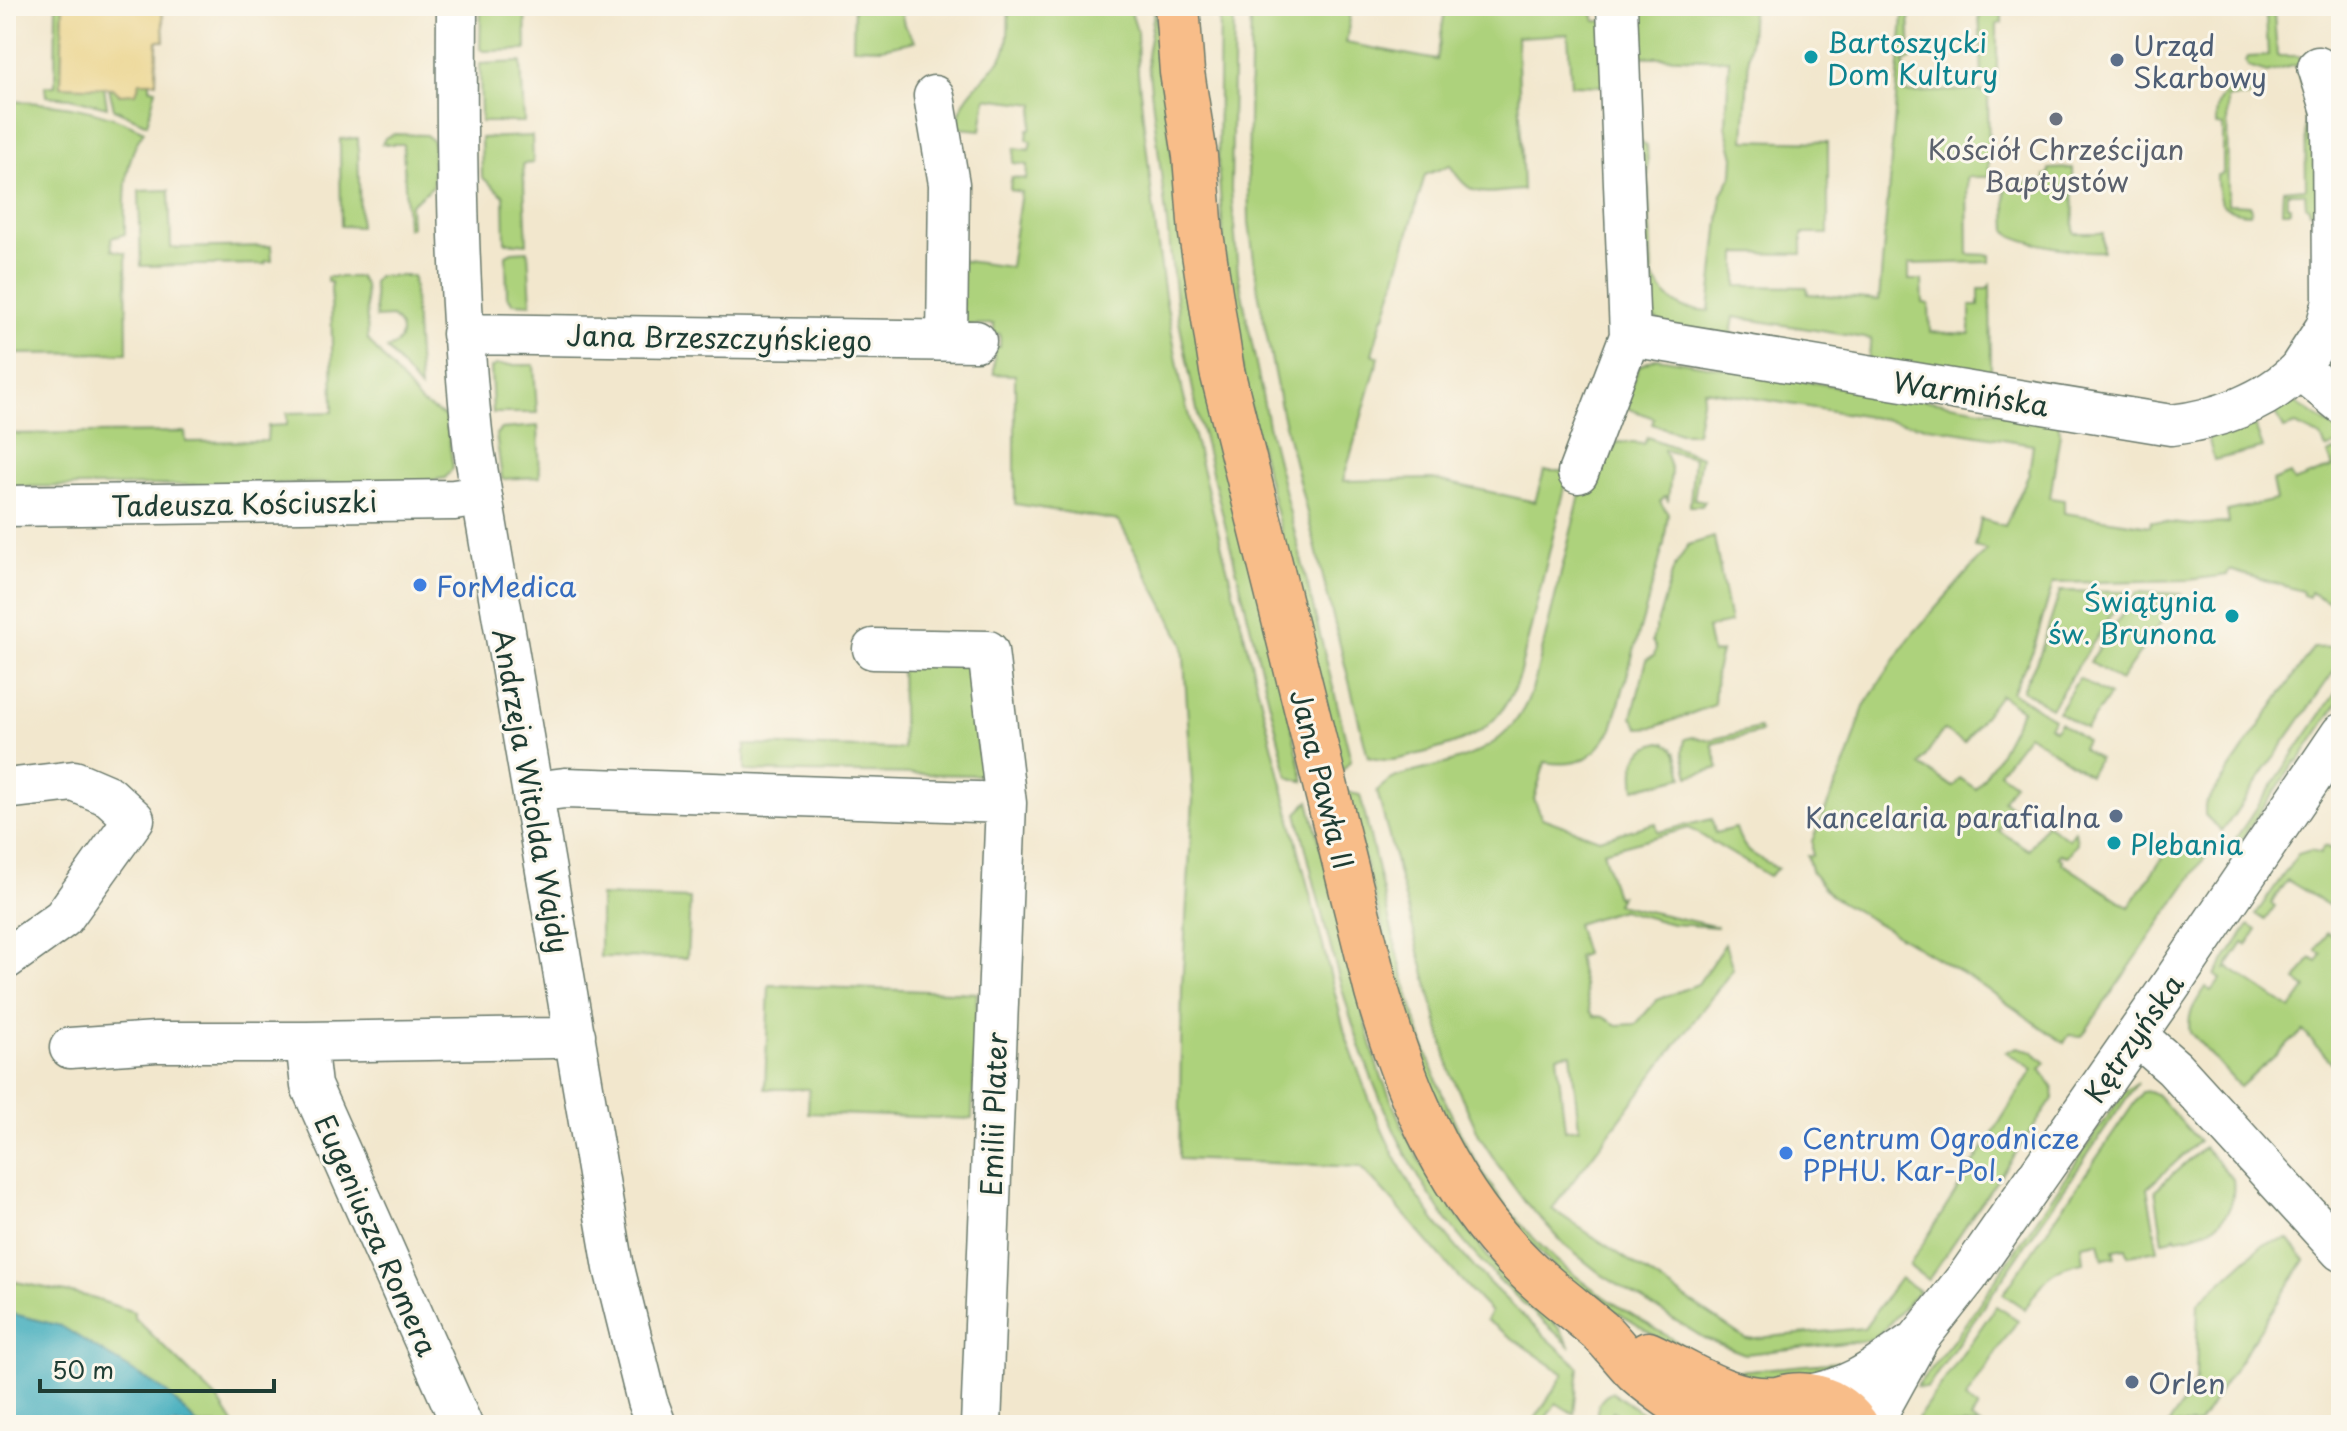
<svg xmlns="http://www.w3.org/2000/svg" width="2347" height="1431" font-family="'Playpen Sans',sans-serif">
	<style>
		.green { fill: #add27c; stroke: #668858; stroke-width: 2; fill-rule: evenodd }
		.sand { fill: #eeda9e; stroke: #868c69; stroke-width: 2 }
		.water { fill: #3dabbc; stroke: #2e7478; stroke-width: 2 }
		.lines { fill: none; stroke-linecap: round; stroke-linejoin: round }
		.minor-casing { stroke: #69786a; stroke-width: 43 }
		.major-casing { stroke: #69786a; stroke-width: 47 }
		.minor { stroke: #fff; stroke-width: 40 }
		.major { stroke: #f8bd89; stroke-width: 44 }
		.culture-dot { fill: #0f9aa8; stroke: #fbf7ec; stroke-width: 3 }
		.service-dot { fill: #5c6f8a; stroke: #fbf7ec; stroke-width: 3 }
		.worship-dot { fill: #6b7280; stroke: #fbf7ec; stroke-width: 3 }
		.shop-dot { fill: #3f7fe0; stroke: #fbf7ec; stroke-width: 3 }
		.labels { text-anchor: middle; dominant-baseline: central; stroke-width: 6; stroke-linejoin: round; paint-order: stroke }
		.culture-label { font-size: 28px; fill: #0d838f; stroke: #fbf7ec; text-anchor: start }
		.service-label { font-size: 28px; fill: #4e5e75; stroke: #fbf7ec; text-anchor: start }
		.worship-label { font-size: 28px; fill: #5b616d; stroke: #fbf7ec }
		.street-label { font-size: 28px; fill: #1f3d34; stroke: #fbf7ec }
		.shop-label { font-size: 28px; fill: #366cbe; stroke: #fbf7ec; text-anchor: start }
	</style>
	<rect width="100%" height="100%" fill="#fbf7ec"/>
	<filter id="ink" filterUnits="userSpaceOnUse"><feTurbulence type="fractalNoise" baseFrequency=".0125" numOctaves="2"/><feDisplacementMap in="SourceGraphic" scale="16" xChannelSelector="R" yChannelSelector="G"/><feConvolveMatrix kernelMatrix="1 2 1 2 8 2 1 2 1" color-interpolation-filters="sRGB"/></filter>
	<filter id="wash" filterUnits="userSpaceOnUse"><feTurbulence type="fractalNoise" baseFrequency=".006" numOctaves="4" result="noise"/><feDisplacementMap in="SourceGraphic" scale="32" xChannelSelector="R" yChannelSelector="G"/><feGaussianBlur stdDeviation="1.8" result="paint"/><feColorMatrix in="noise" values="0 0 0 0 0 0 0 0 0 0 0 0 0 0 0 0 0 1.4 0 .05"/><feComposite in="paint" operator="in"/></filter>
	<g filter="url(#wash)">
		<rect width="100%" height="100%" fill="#f2e7cd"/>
		<path class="green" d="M56,6h7l-2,80 43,1 3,20 -37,-9 -24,-2 -1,-10h10z
			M481,6h44l1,44 -42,1 -4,-2z
			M854,6h46l4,19 11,16 -33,7 -29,-1z
			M1009,6h120l8,25 1,42 18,158 9,65 18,97 162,640c18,52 37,104 65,151 44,72 107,127 169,183l-5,47 -18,-11 -15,22h-10l33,-51 -78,-54 5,-8c-46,-46 -84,-99 -131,-145l-181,-8 3,-172 11,-188 -10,-156 -64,-122 -104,-17v-129l-21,-1v-27h6v-13l-6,-1v-9l-30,1 -7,-65 53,7 11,-75 -11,-2 1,-13 15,2 1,-14 -14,-2 2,-15 14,2 2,-9 -4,-1 1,-11h3l4,-25 -49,-6 -5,32 -23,-2c1,-38 28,-45 45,-73 7,-11 5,-35 6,-49z
			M1155,6l26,232 123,544 -16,-5 -89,-357 -21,-104 -31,-260z
			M1220,6l14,6 -3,177 7,84 30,152 83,335 -10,12 -93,-372 -21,-111 -9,-124z
			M1251,6h101l-6,37 91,17 8,-50 -17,-4h163l4,15h9l3,65 -36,-1 -3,-51 -51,3 6,153c-38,2 -51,12 -73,-25l-25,10 -40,141h-2l-11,38 7,3 -36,124 89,-2 103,23 9,-31h25l-50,205c-18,52 -46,64 -96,77 -21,5 -33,11 -55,4l-86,-344 -24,-122 -9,-69 -1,-49z
			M1635,6h117l-8,134 84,2v92h-26v20l-65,-1v33l70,1 1,7 71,6 25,-294h98v17l-5,1v54l-15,-3 -3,-65 -70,3 2,47 -7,1 2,32 65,-3 17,2 1,85h-22l1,77 22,1v7l-81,2v16h13l1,23 6,1 1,28 40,2v-28h9v-17h8l3,-4 1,85 -3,6 -120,-14 3,-23 -137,-22 -4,23c-27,-6 -64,-7 -82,-28l-12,-174 11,8 5,131 15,20 16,11 26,3 13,-117 11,-20 1,-17 -8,-31 3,-66 -96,-4z
			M2237,6h60l-3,4 -20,3 3,43h22l17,44 3,109 -9,3 -1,-5 -3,-1 -1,-13h-18v13h4v5h-9l1,-21 23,-2 -1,-94 -10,-29 -28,8 -19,-6 -2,-6 2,-4 20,-1 -2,-42 -23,1 -4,-3z
			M521,62l3,60h-43l-1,-58z
			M140,82h10v6l6,1 -9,35 -33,-15 -5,-21z
			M2233,90h15l3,2 -2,5 -22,1 1,106 22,1 2,4 -2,4c-29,-1 -33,-10 -33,-38l6,-1v-48l-7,-1c0,-16 0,-28 17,-35z
			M6,101c50,2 93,7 138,30 -22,31 -19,67 -19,103l-14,4 1,12 14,3 1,100 -121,1z
			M394,134l32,1 7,6v45l-23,19 1,23h-4l-4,-84h-21l3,-6z
			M532,136l1,27 -10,1 4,80 -22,-2 -1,-46 -22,-19 -1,-39z
			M358,138l2,89 -19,-1 -1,-84v-3z
			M2073,168l1,65h29v18c-20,2 -82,-7 -96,-19l-2,-50h40v-7l4,-1v-5z
			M169,190l2,58 100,-2 1,15h-6l-1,3 -124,2 -2,-75z
			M528,251l3,53 -18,-1 -6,-7 -1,-41 6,-3z
			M378,276h35l7,113 -33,-40c16,-5 19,-21 5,-32l-16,1 -3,-36z
			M327,277h32l6,8 3,55 53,63 25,14 7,51 -8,10 -22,4 -417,5v-53l179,-2 1,10 81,-1 1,-15 19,-1v-12l46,-1 -2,-130h-4z
			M1657,358l401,63 2,12 -10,65 14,2v13l86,13 1,-5 39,4 39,-2 -2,-12 49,-11 -4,-19 18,-7 4,8 39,-15 -5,-13 13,-5v160l-31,-17 -1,5 -6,-2 -1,-4 -73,-21 -2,5 -39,5 -135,3 -20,68 -21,41 42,27 -5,7 5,4 6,-8 26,18 -4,8 16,11 -9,16 -61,-41 -29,38 15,11 -11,17 10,8 -15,22 31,20 17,-26 23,15 6,-8 2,12 -9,13 -8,-2 -2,3 5,3 -1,3 67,44 46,-68 27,17 4,-4 2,1 -126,183 -13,-1 -5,8 -89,-62 -144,-85 -19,-23 -5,-17h5v-15l37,-86 15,-49 46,-69 77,-87 -12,-3 6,-28 24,7 24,-52 4,-30 -329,-54 -8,43h-16l-28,-9 2,-6 -25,-9 -4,-6 14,-37zM2000,695l22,15 -26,50 -20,29 -16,-11 -7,9 -33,-22 23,-35 21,13z
			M496,365h38l3,48h-44l-2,-45z
			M2289,398l52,35 -2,11 -13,5 -5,-12 -25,-12 -12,4 -11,-22z
			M2252,417l11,31 -49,12 -7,-27z
			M538,426l2,51 -38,2 -6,-45 5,-5z
			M1647,437l54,20 -7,42 11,2 -3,5h-12v-3l4,-45 -30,-8 7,20 -3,32 -2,-6 -6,6 8,12 -4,30 -52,185c-18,29 -32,39 -67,33l-11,37 8,19 57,21 57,-16 2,9 54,-13 3,14 21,-5c7,25 20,28 42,40l-9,8 -80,-48 -86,23 13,46 4,-1 -4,8 102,23 -46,-3 -51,-14 -45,14 9,30 -8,3 13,54 4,5 9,1 14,8 19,-1 21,-24 41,-16 27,-40 8,25 -181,240 194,130 118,-11 36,-50 19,13 -40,44 -8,5 -126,14 -41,-16 -102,-63 -34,-27 -43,-46 -23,-31 -22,-34 -29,-63 -74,-283c17,-17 27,-16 49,-22 55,-14 92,-29 109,-89l48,-198 31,-38 5,-2 25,2zM1571,1053l8,75 -14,2 -8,-75z
			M1714,537l16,86 -23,5 5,26 9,-2 -5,19 -2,34 -59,22 -16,1 -7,-11 15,-58 7,-3 2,-8 -4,-7 21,-71 15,-25z
			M2060,591l66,1 -75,116 -29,-18 18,-36z
			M2137,592l44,2 -61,87 -30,-19z
			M2341,647v14l-119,171 -17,-17v-10l108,-157z
			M901,664l69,1 11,110 -236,-4v-26l158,4z
			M2079,678l30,18 -23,33 -28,-17z
			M2341,685v13l-43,64 -2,-1 -56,80h-6z
			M1759,728l2,4 -49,12 7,24 -30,8 -6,-24 2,-13 8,-2 17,3z
			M1661,742c18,3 18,20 22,35l-48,12c-4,-24 0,-41 26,-47z
			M1346,792l14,3c41,162 63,346 195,464 44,39 97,67 147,98v8l-108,-67 -33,-24 -41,-42 -46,-58 -56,-115z
			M1309,801l68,265 29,69 23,42 65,88 64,62 13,20c-40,-37 -82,-73 -116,-116 -93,-121 -121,-273 -158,-418z
			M2324,846l17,7v60l-54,-33 -16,23 4,3 -10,14 -9,-6 42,-60 13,-4 9,4z
			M600,896l90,3 -3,59 -87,-1z
			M2249,925l8,5 -10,15 -4,-2 -17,26 3,-1 62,41 15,-21 -10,-7 15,-23 6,4 5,-8 -6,-4 11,-17 9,6 5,-7v124l-8,8 -30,-33 -63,56 -50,-55c-4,-18 6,-30 16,-45l6,4 9,-12 -6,-4z
			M769,985l208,8 -5,126 -164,-6 1,-24h-44z
			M2017,1047l15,4 14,12 -6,6 13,18v12l-125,181 -19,-14 124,-197 -27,-17z
			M2137,1083l-210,305 -11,-1 40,-50 169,-246z
			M2149,1091l7,3 43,47 -52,47 11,62 -30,5 -2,-7 -13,2 2,7 -12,2 -4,-17 -17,3 2,17c-34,5 -41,20 -59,47l-22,-15 139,-202z
			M2204,1147l29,32c4,39 -20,54 -56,59l-1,-2 -3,3 -10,2 -8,-51z
			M2288,1239l17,21 -107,165h-30l23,-33 5,-13 2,-76 65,-59z
			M6,1280l80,16 48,16v5l84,83 16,25h-228z
			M1996,1306l22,14 -53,79 13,9 -7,11 9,6h-67z
			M1839,1362l11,7 -85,14 -38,-11z
			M1612,1392l48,33h-26l-21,-14 -9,14h-5c-5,-14 -1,-26 13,-33z"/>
		<path class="sand" d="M63,6h99l2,35h-7l-1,41h-16l-4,11 -17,1 -6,-6 -52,-2z"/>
		<path class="water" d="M6,1312l55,14 104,65 33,34h-192z"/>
	</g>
	<g filter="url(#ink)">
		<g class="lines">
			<defs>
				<path id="minor" d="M457,6c-1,148 0,296 17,444l140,818 33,133 9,24
					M1617,6l13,330 541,89c45,-5 96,-23 128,-56l42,34
					M934,96l15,88 -2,156
					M462,334l514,7
					M2299,369l27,-42 7,-26 -1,-190 -14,-44
					M1578,473l52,-137
					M6,506l448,-6 27,-4
					M873,649l115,2 18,152 -25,622
					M6,789l68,-8 35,15 25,23 -71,99 -57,41
					M533,792l32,-4 441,15
					M2136,1035l38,33 167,183
					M306,1042l5,44 151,339
					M70,1048l86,-6h150l247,-4 22,-3
					M1807,1395c43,-6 68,-26 102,-50
					M1871,1425l48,-87 49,-62 201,-288 172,-254"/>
				<path id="major" d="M1177,6l5,66 13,84 6,78 21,137 155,621c27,94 64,184 131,258 27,30 60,54 91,80 13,12 24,28 37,41 22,20 49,36 73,54
					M1648,1354c42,19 81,49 129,45
					M1754,1413c33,-28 76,-22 102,12"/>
			</defs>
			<use href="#minor" class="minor-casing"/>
			<use href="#major" class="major-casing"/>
			<use href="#minor" class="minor"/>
			<use href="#major" class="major"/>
		</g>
	</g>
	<g class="culture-dot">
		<circle cx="1811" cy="57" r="8"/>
		<circle cx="2232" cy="616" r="8"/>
		<circle cx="2114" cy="843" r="8"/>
	</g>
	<g class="service-dot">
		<circle cx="2117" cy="60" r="8"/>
		<circle cx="2116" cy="816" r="8"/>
		<circle cx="2132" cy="1382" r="8"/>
	</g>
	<circle class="worship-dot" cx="2056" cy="119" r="8"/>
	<g class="shop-dot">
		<circle cx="420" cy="585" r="8"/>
		<circle cx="1786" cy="1153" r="8"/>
	</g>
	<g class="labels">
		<g class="culture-label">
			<text x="1827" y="41">Bartoszycki<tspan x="1827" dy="32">Dom Kultury</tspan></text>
			<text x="2216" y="600" text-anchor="end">Świątynia<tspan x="2216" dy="32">św. Brunona</tspan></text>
			<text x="2130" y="843">Plebania</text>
		</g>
		<g class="service-label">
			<text x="2133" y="44">Urząd<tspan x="2133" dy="32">Skarbowy</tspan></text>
			<text x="2100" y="816" text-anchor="end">Kancelaria parafialna</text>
			<text x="2148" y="1382">Orlen</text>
		</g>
		<g class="worship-label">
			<text x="2056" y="148">Kościół Chrześcijan<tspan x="2056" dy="32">Baptystów</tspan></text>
		</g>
		<g class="street-label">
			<text transform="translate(719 337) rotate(1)">Jana Brzeszczyńskiego</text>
			<text transform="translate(1971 393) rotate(9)">Warmińska</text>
			<text transform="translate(244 503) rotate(-1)">Tadeusza Kościuszki</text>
			<text transform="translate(1323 779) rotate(76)">Jana Pawła II</text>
			<text transform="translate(532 791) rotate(80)">Andrzeja Witolda Wajdy</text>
			<text transform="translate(2133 1038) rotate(-55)">Kętrzyńska</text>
			<text transform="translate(993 1114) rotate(-88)">Emilii Plater</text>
			<text transform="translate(377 1235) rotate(66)">Eugeniusza Romera</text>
		</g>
		<g class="shop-label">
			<text x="436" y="585">ForMedica</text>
			<text x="1802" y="1137">Centrum Ogrodnicze<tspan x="1802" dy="32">PPHU. Kar-Pol.</tspan></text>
		</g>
	</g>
	<rect width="2347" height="1431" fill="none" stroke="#fbf7ec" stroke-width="32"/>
	<path d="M40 1379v12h234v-12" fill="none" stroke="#1f3d34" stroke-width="4"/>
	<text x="52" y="1379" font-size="24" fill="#1f3d34" stroke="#fbf7ec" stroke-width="6" paint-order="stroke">50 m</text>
</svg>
